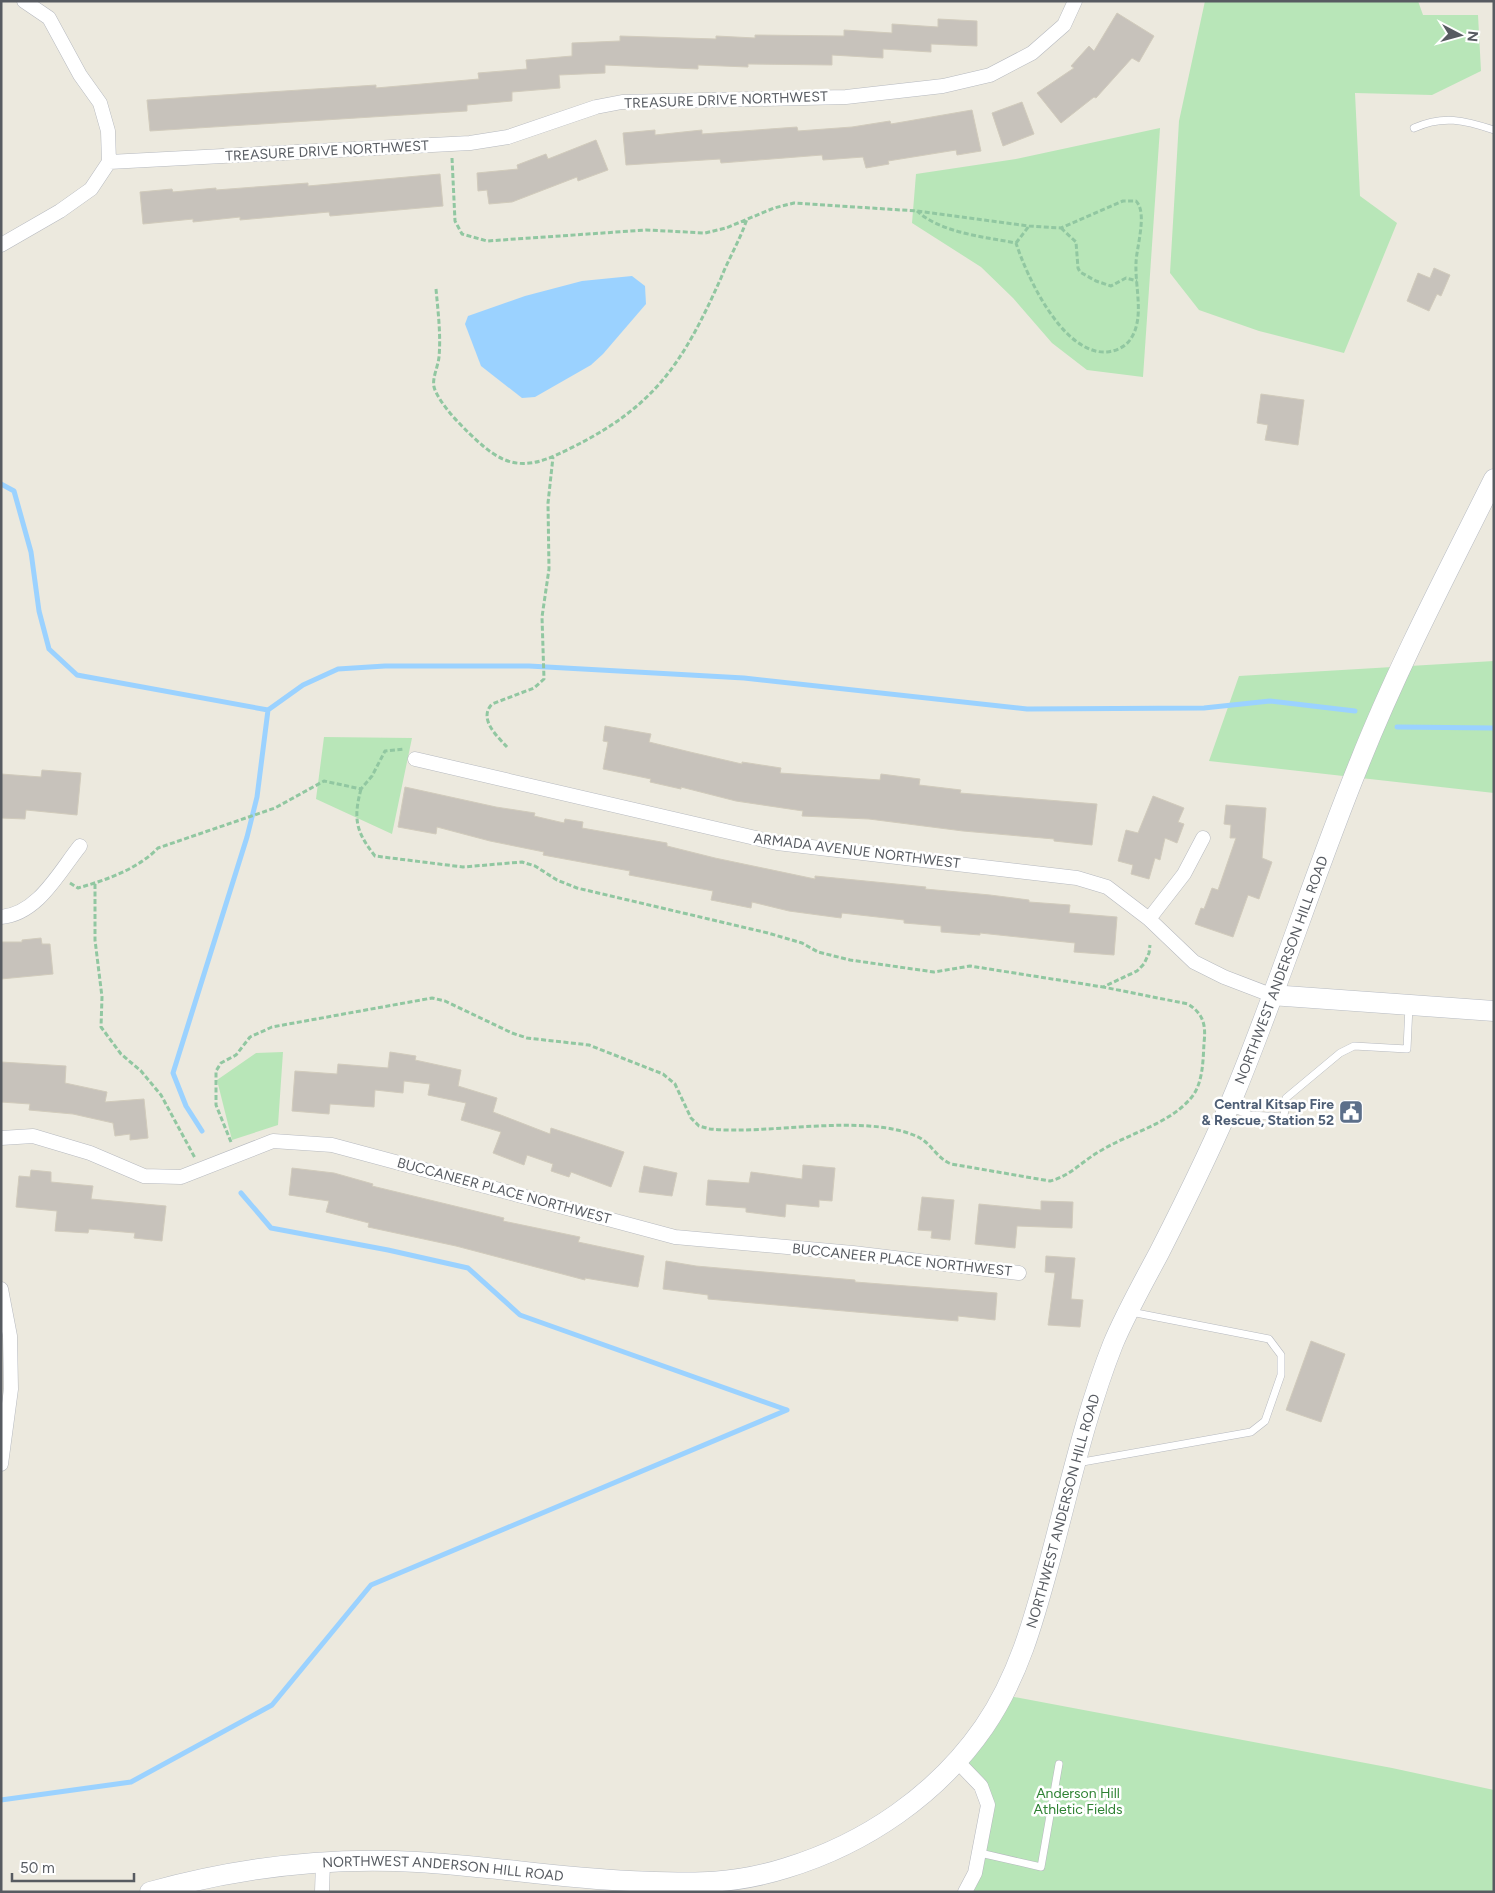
<svg xmlns="http://www.w3.org/2000/svg" width="1495" height="1893" font-family="Figtree,sans-serif">
	<style>
		.green { fill: #b8e6b8 }
		.water { fill: #9bd2ff }
		.lines { fill: none; stroke-linecap: round; stroke-linejoin: round }
		.stream { stroke: #9bd2ff; stroke-width: 5 }
		.building { fill: #c7c2bb; stroke: #d1cbbc }
		.lane-casing { stroke: #b6b9bf; stroke-width: 8 }
		.street-casing { stroke: #b6b9bf; stroke-width: 15 }
		.secondary-casing { stroke: #b7bbc2; stroke-width: 21 }
		.path { stroke: #91c7a1; stroke-width: 3; stroke-dasharray: 5 2.5; stroke-linecap: butt }
		.lane { stroke: #fff; stroke-width: 7 }
		.street { stroke: #fff; stroke-width: 14 }
		.secondary { stroke: #fff; stroke-width: 20 }
		.labels { text-anchor: middle; dominant-baseline: central; stroke-width: 5; stroke-linejoin: round; paint-order: stroke }
		.street-label { font-size: 14px; fill: #575b61; stroke: #fff }
		.service-label { font-size: 14px; font-weight: bold; fill: #4e5e75; stroke: #fff; text-anchor: end }
		.park-label { font-size: 14px; fill: #2e8233; stroke: #fff }
	</style>
	<rect width="100%" height="100%" fill="#ece9de"/>
	<path class="green" d="M1205,1h213l5,14h55l3,56 -49,24 -77,-2 5,103 37,27 -53,130 -85,-22 -60,-21 -29,-37 9,-152z
		M1160,128l-17,249 -56,-7 -35,-27 -39,-45 -32,-31 -69,-44 4,-49 100,-15z
		M1494,661v132l-285,-32 30,-85z
		M324,737l88,1 -20,96 -76,-35z
		M283,1052l-5,73 -46,15 -15,-60 39,-27z
		M1004,1695l388,73 102,22v102h-529l23,-87 -31,-44z"/>
	<path class="water" d="M632,276l13,10 1,18 -43,50 -12,11 -56,32 -13,1 -41,-32 -16,-42 3,-8 57,-20 57,-15z"/>
	<g class="lines">
		<path class="stream" d="M1,484l13,7 17,61 8,59 10,38 28,26 191,35 35,-25 35,-16 47,-3h144l215,12 283,31 177,-1 66,-7 85,10
			M1397,727l97,1
			M202,1131l-16,-25 -13,-33 74,-236 10,-40 11,-87
			M241,1193l30,35 117,22 80,18 52,47 267,95
			M1,1800l130,-18 141,-77 99,-120 416,-175"/>
	</g>
	<path class="building" d="M1117,13l37,23 -15,26 -7,-4 -36,40 -2,-1 -33,26 -24,-30 37,-25 -3,-2 18,-20 5,5z
		M938,19l39,2v25l-46,-2v8l-48,-3v9l-51,-3v10l-84,-1v3l-50,-2v4l-93,-4v8l-46,2 1,13 -48,4v9l-45,4v6l-317,20 -3,-31 229,-15v3l103,-9 -1,-6 49,-4 -1,-9 46,-4v-13l48,-2v-5l96,3v-3l39,2v-3l89,1v-6l48,3v-9l46,3z
		M1022,102l12,32 -31,12 -11,-33z
		M972,110l9,41 -24,4 -1,-5 -68,11 1,3 -23,4 -3,-11 -40,3 -1,-5 -101,8 -1,-4 -94,6 -3,-32 32,-3v5l47,-5v4l95,-7 1,4 54,-4 38,-6 1,3z
		M596,140l12,30 -30,11 -1,-4 -65,25 -23,2 -2,-14 -9,1 -1,-18 41,-4 -1,-4 29,-11 2,5z
		M440,174l3,32 -113,10 -1,-4 -89,8v-3l-47,5v-3l-50,5 -3,-32 32,-3 1,3 43,-4v2l92,-7v3z
		M1434,268l16,7 -9,21 -4,-2 -8,17 -22,-10 11,-28 12,5z
		M1261,394l43,6 -6,45 -33,-5 3,-15 -11,-2z
		M605,726l46,8 -2,8 41,10 52,12v-2l39,6 -1,5 100,7 1,-6 39,5 -1,6 42,5 -1,3 137,11 -5,41 -38,-4v-2l-91,-8 -94,-12 -67,-3 1,-5 -67,-10 -55,-14v2l-31,-7 1,-3 -48,-10 5,-27 -5,-1z
		M42,770l39,3 -4,42 -51,-5 -1,9 -24,-1v-44l40,3z
		M405,787l91,20 39,6 -1,3 30,7 1,-4 18,3 -1,6 85,15v3l48,12 100,21v-3l111,11 -1,2 65,6 39,5v2l41,3 -1,8 48,4 -3,38 -40,-3 1,-9 -95,-10v2l-39,-3v-6l-37,-3v-3l-62,-7 -1,5 -52,-7 -37,-9 -1,6 -40,-8 2,-9 -84,-16 1,-4 -87,-16 1,-3 -54,-11 -53,-14 -1,7 -38,-7z
		M1153,796l31,12 -6,14 6,2 -7,19 -12,-5 -5,22 -5,-2 -6,21 -18,-5 2,-9 -15,-4 8,-31 12,3z
		M1226,805l40,3 -4,50 10,4 -13,37 -11,-4 -15,42 -38,-13 6,-16 3,1 8,-21 6,2 18,-52h-6l1,-13 -7,-1z
		M41,938l1,6h8l3,30 -52,5v-37h21v-2z
		M390,1052l26,4 -1,4 46,10 -3,16 39,12 -4,14 57,22 1,-6 73,24 -13,35 -40,-15 -2,5 -18,-6 2,-7 -26,-9 -3,10 -31,-12 8,-21 -40,-12 5,-17 -38,-8 2,-11 -26,-3 -1,12 -28,-3 -1,17 -44,-3 -1,10 -37,-3 3,-40 42,3 1,-10 50,4z
		M1,1062l65,4 -1,17 42,9 -2,10 39,-3 4,39 -18,2v-6l-15,2 -2,-13 -40,-9 -44,-4 1,-6 -29,-2z
		M803,1165l32,3 -3,33 -13,-1v7l-33,-3 -1,13 -39,-5v-4l-40,-3 2,-25 41,3 2,-11 51,7z
		M644,1166l33,7 -5,23 -33,-4z
		M292,1168l42,5 39,11 -1,2 132,32 -1,3 77,16 -2,5 66,14 -6,31 -53,-9v2l-129,-34 -88,-19 1,-4 -43,-11 3,-11 -40,-6z
		M31,1170l20,2v10l42,4 -2,13 75,7 -4,35 -28,-3 1,-5 -46,-4 -1,4 -33,-2 2,-20 -41,-4 3,-31 11,1z
		M922,1197l32,3 -4,40 -19,-2 1,-7 -14,-1z
		M1041,1201l32,1 -1,26 -55,-2 -2,22 -40,-4 4,-40 62,6z
		M1046,1256l29,2 -4,41 12,1 -3,27 -32,-2 7,-52 -10,-1z
		M666,1261l30,5 159,14v2l142,11 -2,27 -37,-4v5l-250,-22v-4l-45,-6z
		M1311,1341l34,13 -24,68 -35,-12z"/>
	<g class="lines">
		<defs>
			<path id="lane" d="M1414,128c29,-13 50,-8 80,2
				M1231,1108l19,7 34,2 2,-19 54,-45 14,-7 53,3 2,-43
				M1077,1463l174,-31 14,-11 16,-46v-20l-12,-16 -138,-27
				M980,1853l61,14 18,-103"/>
			<path id="street" d="M109,162l361,-19 38,-6 88,-30 26,-5 224,-5 97,-11 47,-11 42,-22 32,-28 11,-24
				M1,245l59,-34 31,-22 18,-27 -1,-31 -8,-28 -20,-28 -31,-57 -25,-17
				M415,759l362,84 300,35 30,9 42,32 45,43 30,15 47,18
				M1,917c37,-3 58,-45 79,-71
				M1149,919l35,-45 19,-36
				M1,1138l32,-2 57,17 54,23 37,1 92,-36 59,4 343,92 178,16 166,20
				M1,1289l9,47 1,53 -10,75
				M957,1761l24,25 7,19 -13,68 -10,19
				M322,1892l1,-30"/>
			<g id="secondary">
				<path d="M1271,995l223,16"/>
				<path id="s1" d="M150,1892c86,-24 178,-35 267,-30 72,4 142,16 213,19 59,2 99,5 156,-13 79,-24 151,-73 198,-141 35,-51 50,-108 66,-167 19,-71 36,-148 63,-216 13,-31 30,-61 46,-91 27,-53 54,-107 77,-163 44,-107 79,-218 123,-326 39,-98 88,-191 135,-285"/>
			</g>
		</defs>
		<use href="#lane" class="lane-casing"/>
		<use href="#street" class="street-casing"/>
		<use href="#secondary" class="secondary-casing"/>
		<path class="path" d="M452,158l3,63 7,13 25,7 159,-11 59,3 21,-5 48,-20 20,-5 123,8 112,15 32,2 62,-27h13c12,12 0,47 0,63 -1,24 9,55 -6,76 -5,7 -14,11 -23,12 -44,3 -80,-75 -91,-109 -31,-6 -75,-10 -99,-32
			M1061,228l15,14 2,26 2,4 16,9 15,5 15,-8 11,3
			M1016,243l13,-17
			M436,289c2,22 5,46 3,68 -1,10 -7,21 -5,30 5,18 34,46 48,58 31,27 53,21 87,4 86,-42 114,-86 152,-171 8,-20 19,-38 26,-59
			M507,747c-10,-11 -29,-28 -15,-43l42,-16 10,-9 -2,-62 7,-48 -1,-66 5,-46
			M361,789c-8,30 -5,43 14,67l88,11 59,-5 13,4 22,14 20,8 191,45 34,10 16,9 32,8 84,12 36,-6 133,21 34,-16 7,-7 5,-11 1,-8
			M70,883l8,5c28,-8 60,-19 80,-40l117,-40 49,-27 37,8 11,-13 13,-25 19,-2
			M95,884v56l7,57 -1,30 20,27 20,17 20,24 34,63
			M231,1142l-15,-37v-34l5,-8 15,-8 14,-18 22,-10 160,-29 13,3 67,32 15,5 62,7 74,29 12,10 16,34 8,8 11,3c59,6 153,-16 206,7 15,6 20,22 35,28l99,17c21,-5 33,-21 52,-31 28,-17 67,-26 89,-52 12,-14 12,-37 13,-55 2,-17 0,-29 -16,-39l-85,-17"/>
		<use href="#lane" class="lane"/>
		<use href="#street" class="street"/>
		<use href="#secondary" class="secondary"/>
	</g>
	<defs>
		<symbol id="civic-square" viewBox="-11 -11 22 22"><rect x="-9" y="-9" width="18" height="18" rx="4" fill="#5c6f8a" stroke="#fff"/><path d="M-.6-6.5H3V-4.5H.6V-3L4-1V1h2V6H-6V1h2V-1L-.6-3ZM-1.2 2.5V6h2.4V2.5Z" fill="#fff"/></symbol>
	</defs>
	<g fill-rule="evenodd">
		<use href="#civic-square" x="1337" y="1098" width="28" height="28"/>
	</g>
	<g class="labels">
		<g class="street-label">
			<text transform="translate(726 100) rotate(-2)">TREASURE DRIVE NORTHWEST</text>
			<text transform="translate(327 151) rotate(-3)">TREASURE DRIVE NORTHWEST</text>
			<text transform="translate(857 851) rotate(7)">ARMADA AVENUE NORTHWEST</text>
			<text stroke="none"><textPath href="#s1" startOffset="1705">NORTHWEST ANDERSON HILL ROAD</textPath></text>
			<text transform="translate(504 1191) rotate(15)">BUCCANEER PLACE NORTHWEST</text>
			<text transform="translate(902 1260) rotate(6)">BUCCANEER PLACE NORTHWEST</text>
			<text stroke="none"><textPath href="#s1" startOffset="1120">NORTHWEST ANDERSON HILL ROAD</textPath></text>
			<text stroke="none"><textPath href="#s1" startOffset="296">NORTHWEST ANDERSON HILL ROAD</textPath></text>
		</g>
		<g class="service-label">
			<text x="1334" y="1104">Central Kitsap Fire<tspan x="1334" dy="16">&amp; Rescue, Station 52</tspan></text>
		</g>
		<g class="park-label">
			<text x="1078" y="1793">Anderson Hill<tspan x="1078" dy="16">Athletic Fields</tspan></text>
		</g>
	</g>
	<rect width="1495" height="1893" fill="none" stroke="#575b61" stroke-width="5"/>
	<g transform="translate(1460 35) rotate(96)" stroke="#ffffff" stroke-width="4" paint-order="stroke">
	<path d="M0-4L9 19L0 12L-9 19Z" fill="#575b61"/>
	<text y="-8" font-size="14" font-weight="bold" text-anchor="middle" fill="#575b61">N</text>
	</g>
	<path d="M12 1873v8h122v-8" fill="none" stroke="#575b61" stroke-width="2.5"/>
	<text x="20" y="1873" font-size="15" fill="#575b61" stroke="#ffffff" stroke-width="4" paint-order="stroke">50 m</text>
</svg>
